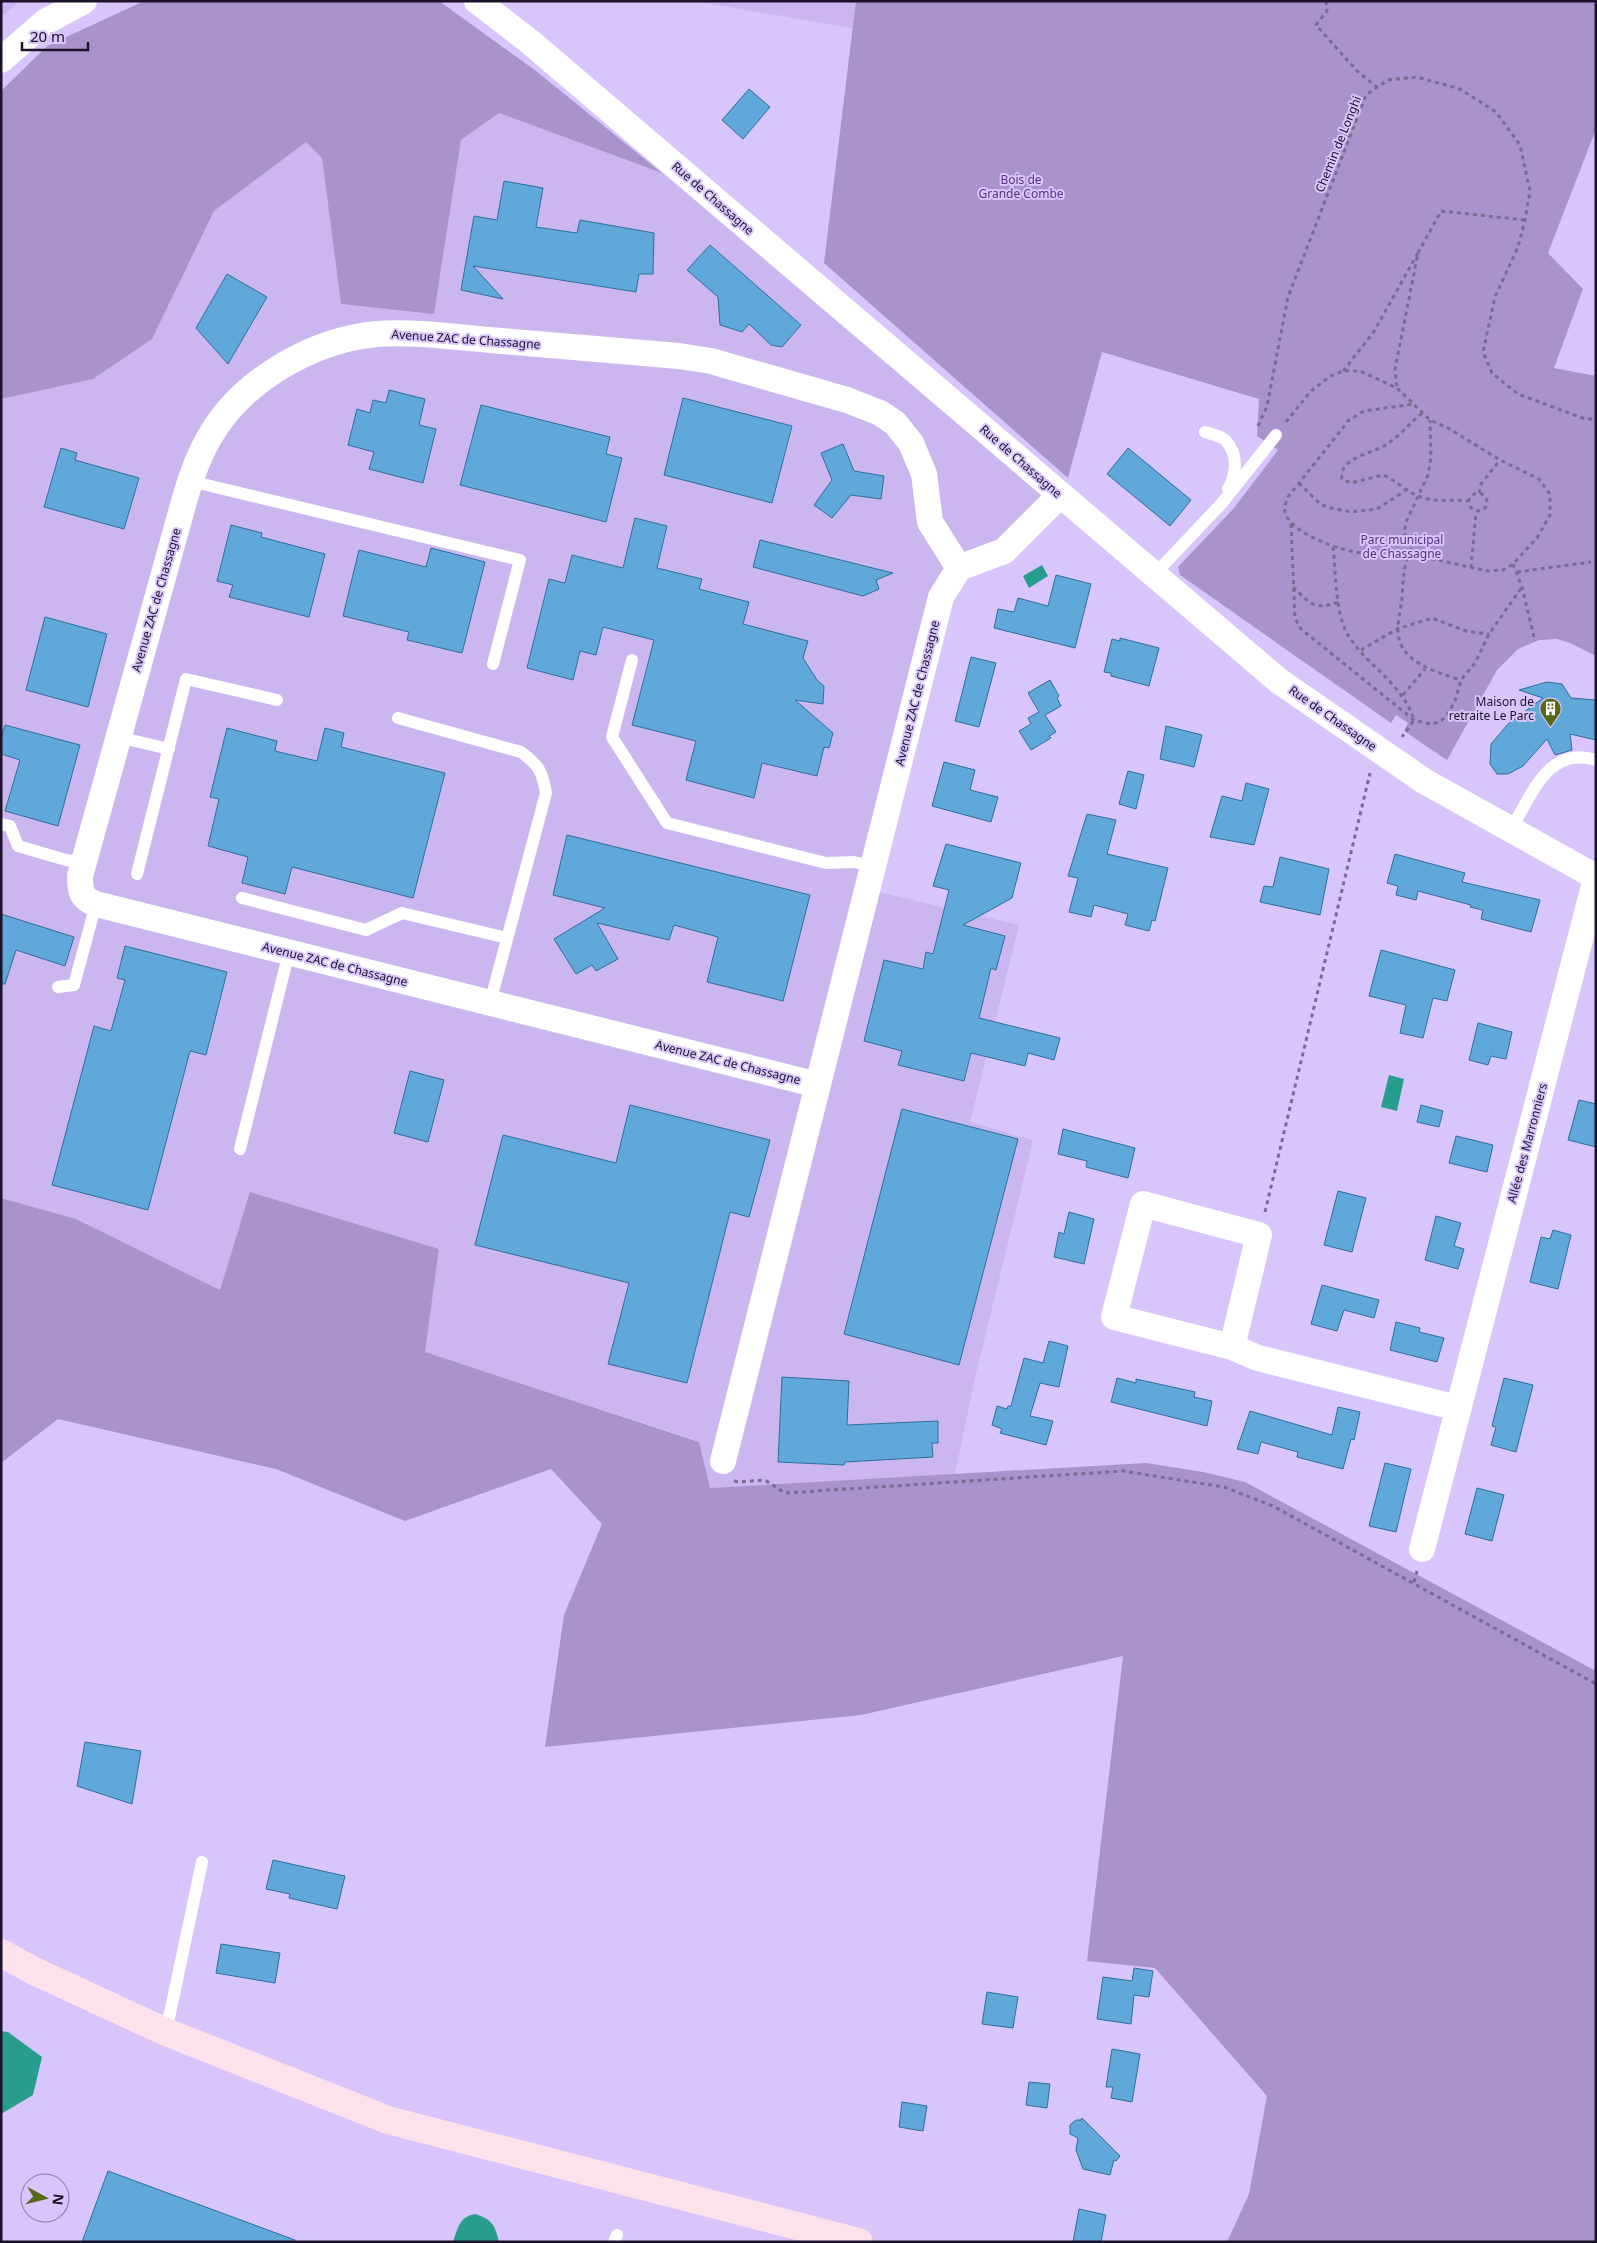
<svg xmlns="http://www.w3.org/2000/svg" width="1597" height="2243" font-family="'Noto Sans',sans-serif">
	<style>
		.built { fill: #cbb6f0 }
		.green { fill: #a894cb }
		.water { fill: #289d8d }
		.building { fill: #60a7da; stroke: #2d6f9b }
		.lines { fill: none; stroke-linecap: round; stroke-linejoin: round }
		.path { stroke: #7a6b92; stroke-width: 3; stroke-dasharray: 4 4; stroke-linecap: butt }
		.lane { stroke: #fff; stroke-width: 12 }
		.street { stroke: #fff; stroke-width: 26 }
		.secondary { stroke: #fce2ea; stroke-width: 28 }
		.labels { text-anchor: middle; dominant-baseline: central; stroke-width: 4; stroke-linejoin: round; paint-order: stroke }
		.street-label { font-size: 12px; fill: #1c122a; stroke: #d8c5fb }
		.park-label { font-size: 12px; fill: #583385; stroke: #d8c5fb }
		.poi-label { font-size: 12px; fill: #1c122a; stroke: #d8c5fb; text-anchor: end }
	</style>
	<rect width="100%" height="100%" fill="#d8c5fb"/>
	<path class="built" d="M1,1h19l-19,16z
		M694,1h162l-3,27z
		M499,113l163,60 399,338 -108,74 -75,307 141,33 -49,197 63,18 -58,238 -20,96 -245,14 -12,-47 -273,-89 14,-103 -219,41 -144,-71 -75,-21v-799l92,-20 59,-40 62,-128 92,-70 16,17 19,146 93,9 27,-173z"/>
	<path class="green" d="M144,1h295l97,70 126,102 -163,-60 -38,27 -27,174 -93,-10 -19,-146 -16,-16 -92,69 -62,128 -59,40 -92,20v-308l46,-45z
		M856,1h740v128l-48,124 35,36 -29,79 42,8v280l-26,-13 -13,-4 -18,1 -21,9 -21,21 -50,90 -43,-29 4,-8 -12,-8 -5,8 -211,-148 -2,-8 56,-59 44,-58 -21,-14 2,-37 -157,-47 -34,126 -244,-215z
		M250,1192l189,57 -14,103 274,90 11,46 436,-25 57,9 42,10 351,189v571h-369l22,-48 18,-98 -112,-128 -68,-7 36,-305 -262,59 -316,32 19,-132 38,-91 -51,-55 -146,52 -129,-52 -218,-50 -57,44v-265l75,21 144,71z"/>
	<path class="water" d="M1042,565l6,11 -19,12 -6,-12z
		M1389,1075l15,4 -7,32 -16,-4z
		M1,2031l7,1 34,25 -9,38 -32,19z
		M475,2214c16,5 20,10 24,28h-46c5,-14 6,-25 22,-28z"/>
	<path class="building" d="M749,89l21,18 -27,32 -21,-19z
		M504,181l39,7 -7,39 41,6 3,-13 74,13 -1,41h-14l-3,18 -163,-26 30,33 -42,-9 13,-74 23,4z
		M710,245l91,80 -19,22 -11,-2 -22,-21 -7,8 -22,-7 -2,-28 -31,-27z
		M227,274l40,23 -39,67 -32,-36z
		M389,390l36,9 -6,26 17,4 -13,54 -54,-14 5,-17 -26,-7 9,-36 13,4 3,-13 13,3z
		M683,398l109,28 -20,77 -108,-28z
		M481,405l129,32 -4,17 16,4 -16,64 -146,-37z
		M843,444l11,27 30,5 -3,23 -30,-4 -19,23 -18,-13 18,-25 -11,-27z
		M61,448l16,5 -2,7 64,18 -15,51 -80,-22z
		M1128,448l63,52 -21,26 -63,-52z
		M635,518l32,8 -10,42 45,11 -3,10 50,13 -6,22 65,17 -5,17 14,22 7,6 -1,18 -28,-4 38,33 -4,15 -5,-1 -7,29 -55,-13 -8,35 -68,-18 10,-39 -64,-16 22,-85 -51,-13 -7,28 -16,-4 -7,29 -46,-12 22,-89 16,4 7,-28 51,13z
		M231,525l31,8 -1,4 64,17 -16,63 -80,-20 4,-12 -16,-4z
		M760,540l133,33 -17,7 3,9 -16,7 -110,-29z
		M431,548l54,14 -23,91 -55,-13 2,-8 -66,-16 16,-66 67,17z
		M1056,575l35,9 -16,64 -81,-20 4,-19 16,3 4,-14 30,8z
		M45,617l62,17 -19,73 -62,-17z
		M1120,638l39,10 -10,38 -38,-10v-3l-7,-1 8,-33 8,2z
		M971,657l25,6 -17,64 -24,-6z
		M1050,680l9,16 -2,2 4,8 -16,9 11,17 -7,4 2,2 -20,12 -12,-19 12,-7 -3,-6 11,-6 -11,-19z
		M1547,682l15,2 9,14 25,2v40l-26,-6 2,16 -17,5 -8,-16 -24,27 -15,8h-11l-7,-10 1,-20 17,-20 35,-26 -24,-8z
		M5,725l75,20 -22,81 -53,-15 15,-51 -19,-6v-15z
		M1166,726l36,9 -8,32 -34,-8z
		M227,728l50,13 -2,10 42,10 8,-33 19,5 -3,14 104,26 -32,125 -121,-31 -7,27 -43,-11 6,-26 -40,-11 11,-47 -9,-2z
		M944,762l31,8 -5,20 28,7 -7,25 -59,-16z
		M1128,771l16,4 -8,34 -17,-5z
		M1246,783l23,6 -15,56 -44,-8 12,-41 20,5z
		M1087,814l29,6 -9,34 61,14 -13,53 -3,-1 -3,11 -24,-6 3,-11 -34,-9 -3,12 -22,-5 9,-34 -10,-2z
		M567,835l243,60 -27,106 -76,-19 11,-45 -44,-12 -5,15 -72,-17 21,36 -22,12 -4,-6 -16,9 -22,-35 51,-31 -52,-13z
		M946,844l75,19 -9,35 -49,27 42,11 -9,34 -5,-2 -12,50 81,20 -6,22 -26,-7 -3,13 -54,-13 -7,28 -66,-16 4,-14 -38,-10 20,-81 39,9 3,-17 7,2 16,-64 -16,-4z
		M1395,854l70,19 -3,9 78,18 -9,32 -50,-13 2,-9 -13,-3 1,-2 -53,-14 -2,9 -20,-5 2,-9 -11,-3z
		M1280,857l49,12 -9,46 -60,-13 4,-16 9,1z
		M1,914l73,23 -9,29 -49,-16 -11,34h-4z
		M125,946l102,26 -21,83 -16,-4 -42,159 -96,-25 42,-159 17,5 14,-51 -8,-2z
		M1381,950l74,20 -8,31 -14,-3 -10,40 -23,-5 6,-28 -37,-9z
		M1478,1023l34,9 -6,27 -15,-3 -3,9 -19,-5z
		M410,1071l34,9 -16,62 -34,-9z
		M1579,1100l17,4v43l-28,-7z
		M630,1105l140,35 -21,77 -19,-5 -43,171 -79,-19 21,-81 -154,-38 28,-110 113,28z
		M1421,1105l22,6 -4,16 -22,-5z
		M902,1109l116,30 -59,226 -115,-31z
		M1063,1129l72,19 -7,30 -42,-11 1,-6 -29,-7z
		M1456,1136l37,9 -6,27 -38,-9z
		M1338,1191l28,7 -14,54 -28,-7z
		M1069,1212l25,7 -10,45 -30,-7 5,-25 5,2z
		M1436,1216l25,7 -7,23 10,3 -6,20 -33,-9z
		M1553,1230l18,5 -13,54 -28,-7 11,-45 9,2z
		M1322,1285l57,15 -5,18 -30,-8 -7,21 -26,-7z
		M1396,1322l24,6 -1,4 25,6 -7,24 -47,-12z
		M1049,1341l19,5 -9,41 -19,-4 -10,33 23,5 -7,24 -46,-12 2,-4 -10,-4 5,-19 10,3 1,-3h3l13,-48 19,5z
		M782,1377l67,4 -2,44 91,-4v22h-6l1,14 -88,5 -1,3 -66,-3z
		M1117,1378l19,5v-4l59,13 -1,5 18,4 -5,25 -96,-24z
		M1504,1378l29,7 -17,67 -25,-7 5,-18 -4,-1z
		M1338,1407l22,5 -6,28 -3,-1 -8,30 -46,-12 1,-5 -37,-10 -3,12 -21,-5 13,-38 82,24z
		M1385,1463l26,6 -15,63 -27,-6z
		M1477,1488l27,7 -12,46 -27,-7z
		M85,1742l56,9 -9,53 -55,-18z
		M273,1860l72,16 -8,33 -48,-11 1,-4 -24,-5z
		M221,1944l59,9 -5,30 -59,-10z
		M1134,1968l19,3 -4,26 -15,-2 -3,29 -34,-5 6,-42 29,4z
		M987,1992l31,5 -5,31 -31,-4z
		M1112,2049l28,5 -8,48 -21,-4 2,-11h-7z
		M1029,2082l21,2 -3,24 -21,-3z
		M902,2102l25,4 -4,25 -24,-4z
		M1082,2118l38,38 -4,5 -2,-1 -4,15 -27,-6 -7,-19 2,-12 -8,-4v-9l6,-5h5z
		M108,2171l187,69v2h-213z
		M1079,2209l27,6 -5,27h-28z"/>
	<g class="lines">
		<path class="path" d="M1326,1l1,10 -11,14 43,48 18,14
			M1418,253l23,-42 84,9
			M1343,371l30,-38 45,-80 -23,116 2,18
			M1422,413c-12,10 -24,25 -38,33 -14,8 -45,12 -42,33l9,4 32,-8c15,6 27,21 45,24 13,3 27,0 40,2
			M1286,422l24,-30 19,-15 14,-6h17l37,17 33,32 18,8 52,32 39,19 11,15v21l-13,23 -24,26 -10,6 -15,1 -64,-14 -13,-7 -4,-8 -3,-10 3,-12 21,-45 3,-18 -1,-37
			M1258,426l9,-20 21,-109 78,-202 22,-15 29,-3 43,12 36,23 24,33 10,46 -5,29 -7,27 -23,50 -12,55 9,21 26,21 67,25h11
			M1299,483l18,18 9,6 25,5 26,-3 28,-18
			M1469 502a9 9 0 1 1 18 0a9 9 0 1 1-18 0Z
			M1479,493l2,-9 19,-24
			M1291,524l4,94 6,11 113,91 16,4 10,-2 7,-7 8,-14 6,-21 14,-17 14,-29 33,-47
			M1407,542c-14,4 -28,10 -42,11 -20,0 -76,-20 -80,-41 -1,-5 1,-10 3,-15l61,-77 15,-9 50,-7
			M1333,547c3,24 2,68 15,88 19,31 55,49 66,85l-12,17
			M1411,550c-8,16 -8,31 -9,48 -1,10 -4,21 -4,31 -1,33 38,43 63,51
			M1513,564l9,23 13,54
			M1471,568l5,-56
			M1517,572l74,-10
			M1293,587c19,18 21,23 46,15
			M1361,650l36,-21 35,-11 34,13 23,3
			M1403,695l22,-26
			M1265,1212l105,-439
			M734,1481l5,1 26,-2 20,13 338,-22 101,16 49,19 323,178
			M1414,1582l3,-11"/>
		<path class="lane" d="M1205,432c6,2 17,4 21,9 13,14 10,34 2,48
			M190,481l330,79 -27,104
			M1154,575l68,-72 54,-68
			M632,660l-20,77 55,86 159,40 28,-1 19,4
			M398,718l123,34c18,13 21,19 25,41l-56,210
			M118,737l51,12
			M1,824l9,2 8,20 48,14 18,3
			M1511,829c21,-33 36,-84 85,-69
			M137,874l49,-195 91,21
			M242,898l124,32 36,-17 105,25
			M58,987l16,-2 22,-81
			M240,1149l49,-197
			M166,2032l36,-170
			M614,2242l3,-7"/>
		<path class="street" d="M477,1l52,40 750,640 145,100 172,96
			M1,60l44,-38 39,-21
			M818,1085l-722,-181c-15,-6 -16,-12 -16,-28l105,-378c6,-21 13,-41 24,-60 32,-57 103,-98 168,-104 41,-3 84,4 125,7 59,5 118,10 177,15l32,5 136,39 33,13 15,10 16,20 13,31 6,48 29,46
			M1232,1347l27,-112 -116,-31 -29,113 118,30 26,11 200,50
			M723,1461l218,-864 18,-29 45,-17 56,-56
			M1422,1549l174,-671"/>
		<path class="secondary" d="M1,1953l33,18 132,61 222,88 471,122"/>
	</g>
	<defs>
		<symbol id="building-pin" viewBox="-11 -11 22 30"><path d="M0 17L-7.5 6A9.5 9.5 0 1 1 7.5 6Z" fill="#586a16" stroke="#d8c5fb"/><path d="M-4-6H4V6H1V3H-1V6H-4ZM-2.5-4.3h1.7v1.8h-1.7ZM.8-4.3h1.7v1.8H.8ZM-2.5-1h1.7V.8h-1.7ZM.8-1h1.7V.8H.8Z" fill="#fff"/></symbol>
	</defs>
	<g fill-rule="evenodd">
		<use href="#building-pin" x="1538" y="696" width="25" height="34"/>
	</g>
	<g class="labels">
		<g class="street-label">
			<text transform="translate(1338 144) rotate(-68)">Chemin de Longhi</text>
			<text transform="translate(713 198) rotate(41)">Rue de Chassagne</text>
			<text transform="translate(466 339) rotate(4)">Avenue ZAC de Chassagne</text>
			<text transform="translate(1021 461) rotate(41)">Rue de Chassagne</text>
			<text transform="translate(156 600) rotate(-74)">Avenue ZAC de Chassagne</text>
			<text transform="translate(917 693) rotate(-76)">Avenue ZAC de Chassagne</text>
			<text transform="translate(1333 718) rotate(35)">Rue de Chassagne</text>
			<text transform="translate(335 964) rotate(14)">Avenue ZAC de Chassagne</text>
			<text transform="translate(728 1062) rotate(14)">Avenue ZAC de Chassagne</text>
			<text transform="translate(1527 1143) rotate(-75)">Allée des Marronniers</text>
		</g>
		<g class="park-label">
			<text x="1021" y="179">Bois de<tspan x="1021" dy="14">Grande Combe</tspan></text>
			<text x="1402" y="539">Parc municipal<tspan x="1402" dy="14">de Chassagne</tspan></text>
		</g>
		<g class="poi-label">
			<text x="1534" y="701">Maison de<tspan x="1534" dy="14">retraite Le Parc</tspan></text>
		</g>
	</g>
	<rect width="1597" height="2243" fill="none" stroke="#1c122a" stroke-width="5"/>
	<g transform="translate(45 2198) rotate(97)"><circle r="24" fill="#d8c5fb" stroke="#8d7da7"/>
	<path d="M0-4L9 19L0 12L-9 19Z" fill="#586a16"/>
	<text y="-8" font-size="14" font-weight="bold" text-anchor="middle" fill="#1c122a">N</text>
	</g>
	<path d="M22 42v8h66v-8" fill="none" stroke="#1c122a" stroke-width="2.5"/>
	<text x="30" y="42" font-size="15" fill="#1c122a" stroke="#d8c5fb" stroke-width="4" paint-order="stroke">20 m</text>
</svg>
